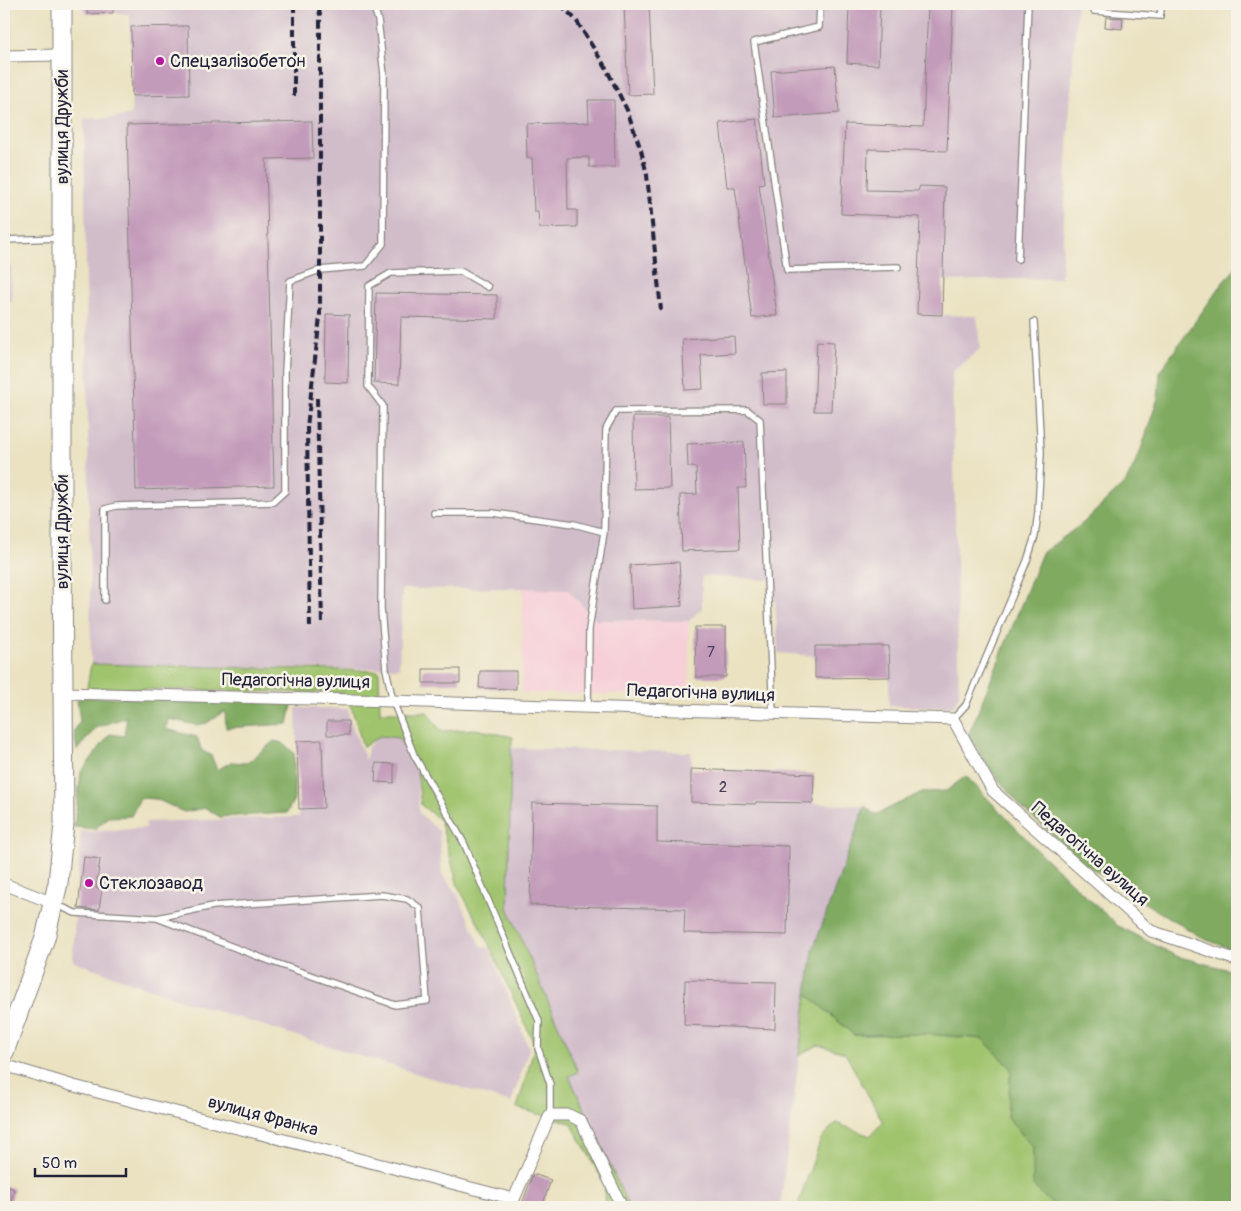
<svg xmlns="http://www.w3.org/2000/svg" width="1241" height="1211" font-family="Pangolin,sans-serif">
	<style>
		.built { fill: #f6cfd8 }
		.industrial { fill: #d1bdca }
		.green { fill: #a0c46e; stroke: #617354 }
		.forest { fill: #80aa61; stroke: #51664e }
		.building { fill: #c39bba }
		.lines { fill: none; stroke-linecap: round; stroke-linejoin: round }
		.service-casing { stroke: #86827e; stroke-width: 8 }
		.minor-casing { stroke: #86827e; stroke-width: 13 }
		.primary-casing { stroke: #86827e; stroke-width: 21 }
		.service { stroke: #fff; stroke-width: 5.5 }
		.minor { stroke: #fff; stroke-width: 11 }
		.primary { stroke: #fff; stroke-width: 19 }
		.rail { stroke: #22223b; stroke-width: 4; stroke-dasharray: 8 4; stroke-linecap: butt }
		.poi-dot { fill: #b5179e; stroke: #f7f3e8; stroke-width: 2 }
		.labels { text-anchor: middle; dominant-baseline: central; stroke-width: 5; stroke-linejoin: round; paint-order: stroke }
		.number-label { font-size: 15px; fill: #4a405b }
		.poi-label { font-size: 18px; fill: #22223b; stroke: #f7f3e8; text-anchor: start }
		.street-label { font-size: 18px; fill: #22223b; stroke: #f7f3e8 }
	</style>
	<rect width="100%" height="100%" fill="#f7f3e8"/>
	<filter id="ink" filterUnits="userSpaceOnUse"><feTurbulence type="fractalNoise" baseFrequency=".02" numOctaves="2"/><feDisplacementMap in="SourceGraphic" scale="10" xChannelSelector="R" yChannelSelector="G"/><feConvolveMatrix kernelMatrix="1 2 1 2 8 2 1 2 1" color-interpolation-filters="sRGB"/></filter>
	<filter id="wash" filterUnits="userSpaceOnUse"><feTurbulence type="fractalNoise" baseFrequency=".0096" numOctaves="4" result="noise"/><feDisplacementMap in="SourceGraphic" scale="20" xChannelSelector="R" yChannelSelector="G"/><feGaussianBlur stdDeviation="1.12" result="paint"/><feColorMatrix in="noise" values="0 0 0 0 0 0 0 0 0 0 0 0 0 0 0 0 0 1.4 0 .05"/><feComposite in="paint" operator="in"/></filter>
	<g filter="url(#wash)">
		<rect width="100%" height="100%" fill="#eae2c1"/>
		<path class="built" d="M522,588l46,2 28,30 93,1v74l-167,-2z"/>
		<path class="industrial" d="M4,4h7l1,36h-8z
			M81,4h996l-7,104 -9,170 -118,3 -1,34 35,1 3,33 -28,23 7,323 -6,12 -64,-1v-29l-74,1v-22l-37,-3 -4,-73 -72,-4v32l-13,13 -93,-1 -28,-30 -46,-2 -120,1 -3,79 -57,1 -251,-5 -7,-545 38,-2 9,-3 1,-18 -2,-82 -17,-1 -26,1 -6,-8z
			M4,266h7l1,36h-8z
			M296,708l52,1 1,10 17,41 2,-13 12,-11 18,2 18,24 3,51 20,18 3,43 16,22 23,50 8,2 40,101 -18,54 -333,-104 -105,-38 2,-48 6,-81 65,-4v-6l153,-5z
			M511,748l180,4 1,17 122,5 -1,29 52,3 -52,144 -33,257h-151l-60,-131 9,-4 -70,-164z"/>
		<path class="green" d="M91,664l288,7 1,41h47l14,19 34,-2 38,8 -2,11 -3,160 70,164 -9,4 60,131h-25l1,-23 -34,-61 -54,-15 18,-62 -49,-108 -28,-52 -18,-66 -19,-15 -5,-43 -18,-24 -18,-2 -17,11 -11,-38 -8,-16 -257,-5z
			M807,994l47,41 73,-1 56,5 28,29 -4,49 26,30 1,39 21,21h-258l24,-68 15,-16 34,13 13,-14 -38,-69 -27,-8 -19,11z"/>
		<path class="forest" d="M1237,267v684l-33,-12 -61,-37 -58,-38 -63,-56 -35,-43 -18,-31 73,-181 41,-30 43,-41 13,-27 19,-57 2,-27 64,-90z
			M87,697l206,4 -5,23 -62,4 -1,-17 -18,12 -11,2 -28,-6 -2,10 31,8 5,14 9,4 6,15 14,-8 16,1 27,-22 9,2 11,10v46l-7,14 -67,4 -14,-9 -22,4 -28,-13 -16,-1 -9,18 -23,1 -13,12 -21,-2 7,-55 29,-38 14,2 3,-19 -31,11 -19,22 -3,-19 6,-10 -3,-21z
			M966,776l74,77 78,73 58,30 61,16v235h-182l-22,-21v-39l-26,-30 4,-49 -28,-29 -56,-5 -73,1 -47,-41 6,-44 52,-144 10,9 47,-23 24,-1z"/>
		<g id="blocks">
			<path class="building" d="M87,4h26v9l-26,1z
				M624,4h25l4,90 -25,1z
				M849,4h31l-2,61 -31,-2z
				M928,4h25l-6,147 -79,-2 -1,41 51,1 2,-5 25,1 -3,128 -25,-1 3,-97 -79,-3 4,-90 78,3z
				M1106,17l17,1 -1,11 -17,-2z
				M188,26l1,69 -57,1 -1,-69z
				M835,66l4,47 -64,5 -4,-47z
				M588,100h26l1,67h-26v-10l-22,1 1,52h9v17l-38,1 -1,-17h-4l-2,-53h-5l-1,-34 63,-2z
				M757,119l7,64 -5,1 18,131 -25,3 -17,-131h-8l-7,-64z
				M312,121l1,37 -47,1 8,327 -138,4 -9,-365z
				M376,293l121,2v24l-96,-2 -2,67 -25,-1z
				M326,314l23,1 -1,68 -23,-1z
				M734,336l1,17 -34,2 2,34 -18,1 -3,-51z
				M817,341l17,1 -3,69h-17z
				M787,372v32h-24l-1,-31z
				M633,417h35l2,71 -36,1z
				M744,442l2,46h-8l2,61 -58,2 -2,-56 17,-1 -1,-27h-8l-1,-23z
				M679,562l3,44 -50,3 -2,-44z
				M695,627h31v50h-30z
				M815,646h74l1,31 -75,1z
				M423,669h37v14h-37z
				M480,671h36v18l-37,-1z
				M327,721h21l1,14h-22z
				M322,740l2,68 -25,1 -2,-68z
				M376,763l18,1v19l-19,-1z
				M691,769l123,5 -1,29 -57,-1 -1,2 -64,-2z
				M532,803l125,3v36l132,4 -2,89 -103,-2 1,-24 -155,-4z
				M84,857l16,2 -4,29 6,1 -3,21 -21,-2z
				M685,980l91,2 -1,47 -91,-4z
				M533,1174l18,6 -9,27h-9l-11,-3z
				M4,1185l10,4 -4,18h-6z"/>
		</g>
	</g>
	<g filter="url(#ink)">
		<use href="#blocks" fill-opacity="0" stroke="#86827e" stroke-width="1"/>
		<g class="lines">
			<defs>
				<path id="service" d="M820,4l-1,23 -65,15 33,228 111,-3
					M1095,4l-1,7 66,5 2,-12
					M4,240l56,-2
					M1018,259l10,-255
					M488,287l-28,-16 -69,2 -22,13 -1,100 15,20 -2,203 5,60 7,32 21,54 50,88 75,178 -1,27 12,36v31
					M434,513h59l81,11 30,8
					M105,600v-91l11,-3 157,-4 12,-11v-119l5,-91 30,-11 45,-4 18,-22 1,-169 -6,-55 -5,-16
					M588,707l1,-78 15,-97 2,-103 10,-18 131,-1 13,10 13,293
					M953,719l13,-14 61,-144 8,-25 3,-24 3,-60 -7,-130
					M55,904l20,9 82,5 113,43 125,44 32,-4 -7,-93 -13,-9 -25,-4 -169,11 -56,12"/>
				<path id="minor" d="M4,56l58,-1
					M63,693l330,8 560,18 40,72 158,140 86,29
					M4,884l49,19
					M4,1065l70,21 440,113
					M512,1207l2,-8 36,-84h19l12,6 41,86"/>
				<path id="primary" d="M4,1052l41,-114 13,-55 6,-59 -2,-267v-553"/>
			</defs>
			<use href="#service" class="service-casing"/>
			<use href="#minor" class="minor-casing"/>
			<use href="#primary" class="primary-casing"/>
			<use href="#service" class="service"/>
			<use href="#minor" class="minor"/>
			<use href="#primary" class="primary"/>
			<path class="rail" d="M294,4v93
				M560,4l16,16 30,48 21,42 14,40 6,25 14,135
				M317,398l5,227
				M310,627l-3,-200 13,-110v-302l-2,-11"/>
		</g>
	</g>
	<g class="poi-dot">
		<circle cx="160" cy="61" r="5"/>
		<circle cx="89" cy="883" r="5"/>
	</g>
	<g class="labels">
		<g class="number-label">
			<text x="711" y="652">7</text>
			<text x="723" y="787">2</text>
		</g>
		<g class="poi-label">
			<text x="170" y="61">Спецзалізобетон</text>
			<text x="99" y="883">Стеклозавод</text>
		</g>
		<g class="street-label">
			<text transform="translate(62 127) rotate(-90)">вулиця Дружби</text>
			<text transform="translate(62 532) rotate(-90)">вулиця Дружби</text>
			<text transform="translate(296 681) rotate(1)">Педагогічна вулиця</text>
			<text transform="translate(701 693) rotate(2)">Педагогічна вулиця</text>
			<text transform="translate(1090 854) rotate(41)">Педагогічна вулиця</text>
			<text transform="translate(263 1116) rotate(15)">вулиця Франка</text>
		</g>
	</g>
	<rect width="1241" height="1211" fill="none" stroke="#f7f3e8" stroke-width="20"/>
	<path d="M35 1168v8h91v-8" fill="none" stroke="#22223b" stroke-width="2.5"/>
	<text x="42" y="1168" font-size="15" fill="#22223b" stroke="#f7f3e8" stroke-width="4" paint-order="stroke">50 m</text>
</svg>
